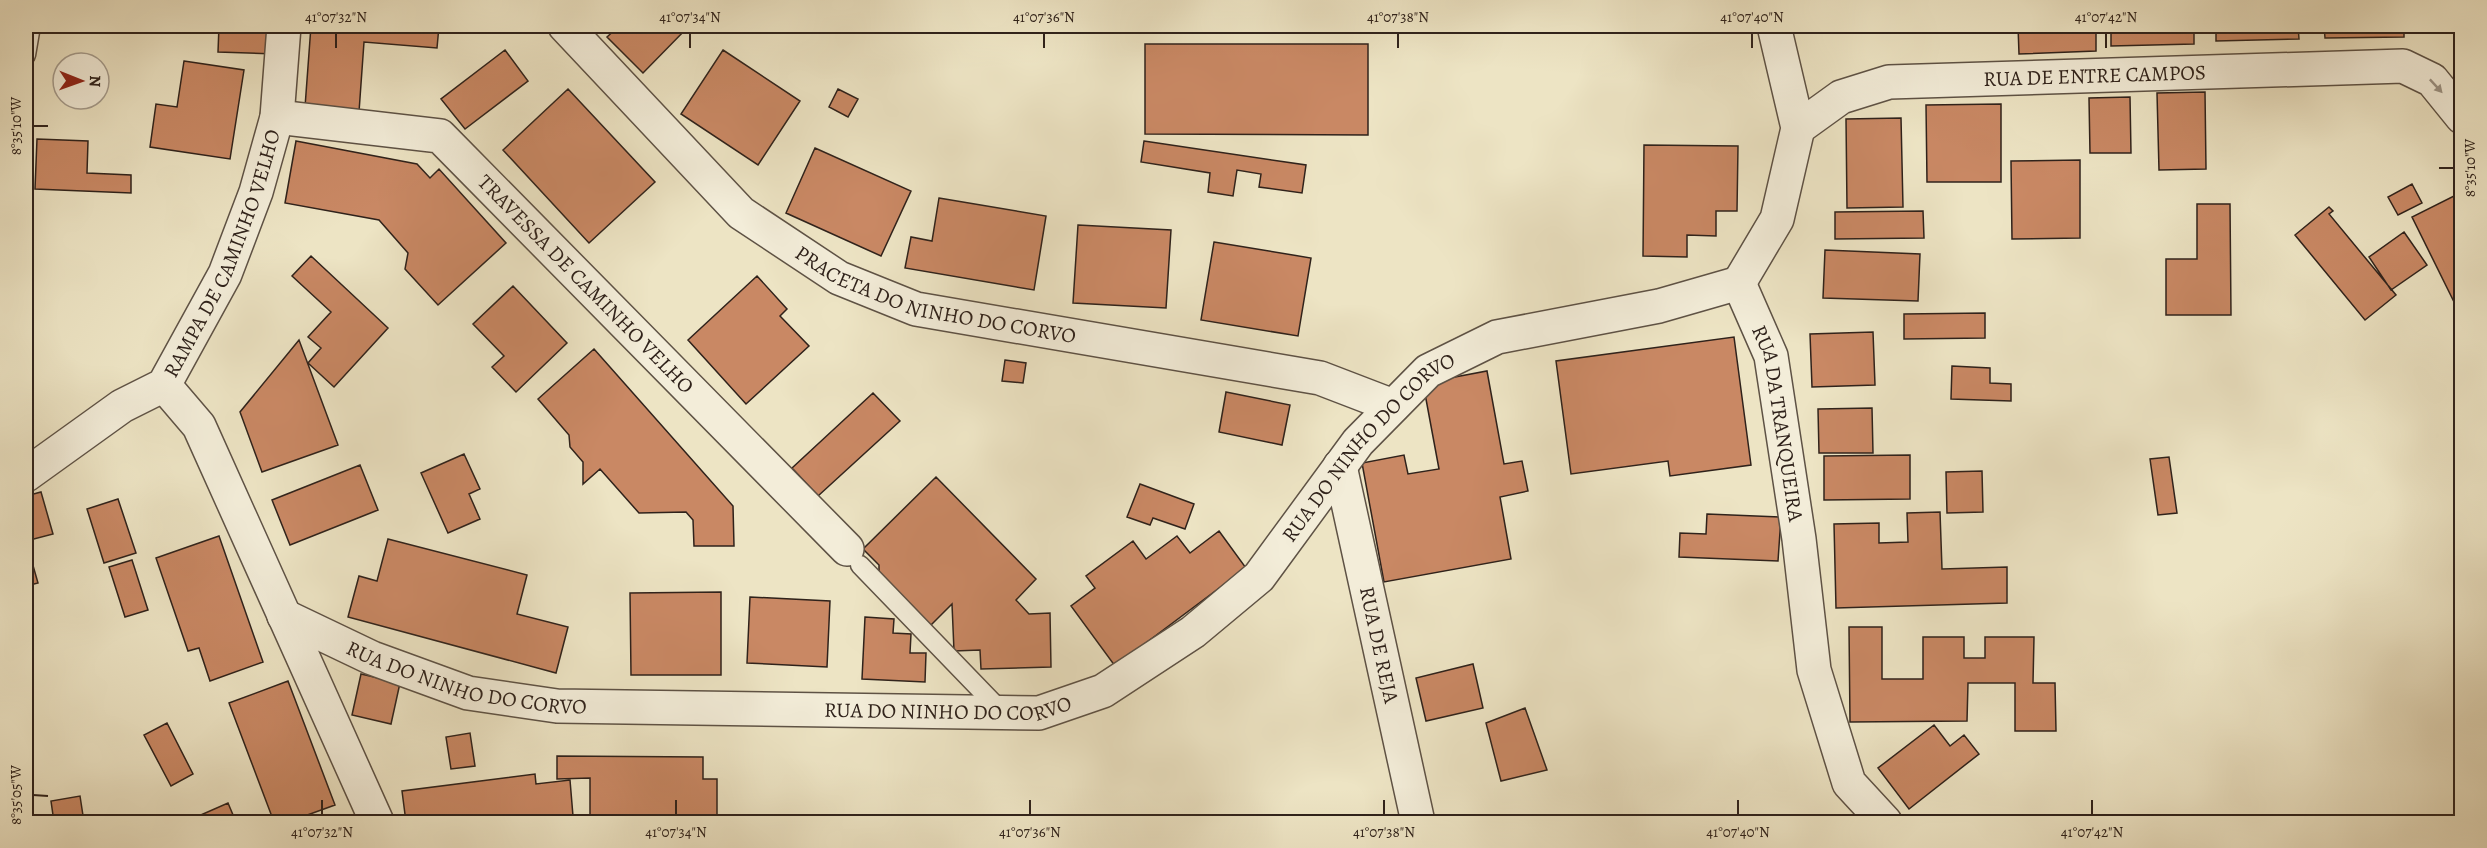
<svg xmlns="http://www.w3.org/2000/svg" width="2487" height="848" font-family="Alegreya,serif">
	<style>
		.building { fill: #c98864; stroke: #2f221b; stroke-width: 1.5 }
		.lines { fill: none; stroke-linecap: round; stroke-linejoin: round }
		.service-casing { stroke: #5e5245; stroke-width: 21 }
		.minor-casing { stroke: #5e5245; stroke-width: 36 }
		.service { stroke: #f3edd9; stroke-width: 18 }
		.minor { stroke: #f3edd9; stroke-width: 33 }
		.oneway { fill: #9b9284 }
		.ticks { fill: none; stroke: #2f221b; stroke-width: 2 }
		.labels { text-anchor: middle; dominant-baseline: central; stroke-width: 4.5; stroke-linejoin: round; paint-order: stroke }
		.street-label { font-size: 21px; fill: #2f221b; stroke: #f3edd9 }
		.neatline { fill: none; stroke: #2f221b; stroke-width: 2 }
		.ticks-label { font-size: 15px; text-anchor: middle; fill: #2f221b }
	</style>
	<rect width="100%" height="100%" fill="#ede4c4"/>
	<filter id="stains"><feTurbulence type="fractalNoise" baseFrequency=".00333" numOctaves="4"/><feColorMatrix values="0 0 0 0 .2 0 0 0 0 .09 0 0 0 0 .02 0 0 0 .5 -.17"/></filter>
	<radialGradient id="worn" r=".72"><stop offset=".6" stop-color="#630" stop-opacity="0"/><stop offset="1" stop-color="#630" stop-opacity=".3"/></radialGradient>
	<path class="building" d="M219,26h56v28l-57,-2z
		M311,26h128l-2,22 -73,-6 -5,70 -54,-5z
		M619,26h70l-46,47 -36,-36z
		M2018,26h78v25l-77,3z
		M2111,26h83v18l-83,2z
		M2216,26h82l1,13 -83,2z
		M2324,26h80v11l-79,1z
		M1145,44h223v91l-223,-1z
		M505,50l23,31 -63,48 -24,-30z
		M723,50l77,51 -42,64 -77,-51z
		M184,61l60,9 -14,89 -80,-12 6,-43 21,3z
		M568,89l87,93 -66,61 -86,-93z
		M838,89l20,10 -10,18 -19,-10z
		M2205,92l1,77 -47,1 -2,-77z
		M2130,97l1,56h-41l-1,-55z
		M2001,104v78h-74l-1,-77z
		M1901,118l2,89 -56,1 -1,-89z
		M37,139l51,2 -1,32 44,2v18l-96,-4z
		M296,141l121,23 13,14 9,-9 67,74 -68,62 -33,-36 3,-16 -29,-33 -94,-17z
		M1144,141l162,24 -4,28 -43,-6 2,-13 -24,-4 -4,26 -25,-4 2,-19 -69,-11z
		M1644,145l94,1 -1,65h-21v25l-29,-1v22l-44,-1z
		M815,148l96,43 -30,65 -95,-43z
		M2080,160v78l-68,1 -1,-78z
		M2412,184l10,19 -24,12 -10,-18z
		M2462,192v121l-2,1 -48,-97z
		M939,198l107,18 -12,74 -129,-22 6,-31 21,4z
		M2197,204h33l1,111h-65v-56h31z
		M2329,207l4,4 -4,3 67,81 -31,25 -70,-85z
		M1923,211l1,27 -89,1v-27z
		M1078,225l93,5 -5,78 -93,-5z
		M2404,232l23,33 -36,25 -22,-33z
		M1214,242l97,16 -13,78 -97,-16z
		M1825,250l95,4 -2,47 -95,-3z
		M311,256l77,72 -54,59 -26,-24 13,-15 -13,-11 23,-25 -39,-36z
		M757,276l30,33 -7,7 29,30 -63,58 -58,-64z
		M513,286l54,57 -51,49 -24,-25 12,-11 -31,-32z
		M1985,313v25l-81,1v-25z
		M1873,332l2,53 -63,2 -2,-53z
		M1734,337l17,128 -81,11 -2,-15 -97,13 -15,-113z
		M299,340l39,105 -76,27 -22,-60z
		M594,349l139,157 1,40h-40l-1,-26 -7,-8 -47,1 -39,-44 -17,15v-22l-13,-15 -1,-12 -31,-36z
		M1005,360l21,3 -3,20 -21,-2z
		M1952,366l38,2v15l21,1v17l-60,-2z
		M1487,371l17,93 18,-3 6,30 -28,6 11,62 -127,23 -22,-119 42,-8 4,19 31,-5 -16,-86z
		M1226,392l64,13 -8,40 -63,-13z
		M873,393l27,28 -82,75 -26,-28z
		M1872,408l1,45h-54l-1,-44z
		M464,454l16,35 -11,5 11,25 -32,14 -27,-60z
		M1910,455v44l-86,1v-44z
		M2169,457l8,56 -19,2 -8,-56z
		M360,465l18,45 -88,35 -18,-45z
		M1982,471l1,41 -36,1 -1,-41z
		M936,477l100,102 -20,21 13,14 21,-1 1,54 -70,2 -1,-19 -26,1 -2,-47 -23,23 -50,-50v-12l-16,-16z
		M1140,484l54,20 -9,25 -32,-11 -3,7 -23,-8z
		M41,492l12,42 -27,7 12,42 -12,3v-90z
		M118,499l18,54 -32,10 -17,-54z
		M1940,512l2,57 65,-2v36l-171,5 -2,-84 45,-1v20l29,-1 -1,-29z
		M1707,514l74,3 -3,44 -99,-4 1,-24 26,1z
		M1219,531l27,37 -131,98 -44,-60 24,-18 -9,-12 47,-35 13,18 31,-23 13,17z
		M219,536l44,126 -53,19 -11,-33 -11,3 -32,-93z
		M388,539l139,36 -10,39 51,13 -12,46 -208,-56 11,-41 18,5z
		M132,560l16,50 -23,7 -16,-50z
		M721,592v83h-90l-1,-82z
		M750,597l80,4 -3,66 -80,-4z
		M865,617l29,2 -1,14 18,1 -1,19h16l-1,29 -63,-3z
		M1849,627h33v52h41v-42h41v21h21v-21h49l-1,46h22l1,48h-41v-48h-47l-1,38 -117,1z
		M1473,664l10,44 -57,13 -10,-43z
		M361,674l39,9 -9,41 -39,-9z
		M288,681l47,124 -47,17h-14l-45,-119z
		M1525,708l22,62 -46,11 -15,-58z
		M167,723l26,51 -22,12 -27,-51z
		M1934,725l16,21 14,-11 15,19 -70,55 -31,-41z
		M470,733l5,33 -24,3 -5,-32z
		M557,756l146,1v22h14v43h-127v-44l-33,1z
		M535,774l1,10 34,-4 3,36 -53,6h-114l-4,-31z
		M80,796l4,26h-30l-3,-21z
		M228,803l8,19h-48l-1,-1z"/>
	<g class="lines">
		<defs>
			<path id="service" d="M26,55l5,-29
				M860,565l142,147"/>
			<g id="minor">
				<path id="s1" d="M565,26l176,187 98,65 77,31 404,69 73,28"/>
				<path id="s2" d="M277,117l163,19 407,413"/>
				<path id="s3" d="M1798,128l43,-31 48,-15 514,-16 29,14 30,37"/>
				<path id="s4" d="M1739,283l32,73 28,183 15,131 35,113 36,39"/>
				<path d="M1739,283l38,-64 21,-91 -24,-102"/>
				<path d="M164,385l35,41 178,396"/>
				<path id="s5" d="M1340,466l78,356"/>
				<path id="s6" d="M26,475l96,-69 42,-21 61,-111 31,-82 21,-75 7,-91"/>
				<path id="s7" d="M284,616l88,42 96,35 89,13 482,7 64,-22 90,-59 66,-55 99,-135 70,-71 69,-34 162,-31 80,-23"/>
			</g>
		</defs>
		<use href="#service" class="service-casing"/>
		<use href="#minor" class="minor-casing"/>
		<use href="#service" class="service"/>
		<use href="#minor" class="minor"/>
	</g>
	<defs><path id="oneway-solid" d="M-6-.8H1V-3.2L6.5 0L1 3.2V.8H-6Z" transform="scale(1.5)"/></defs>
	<use class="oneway" href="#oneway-solid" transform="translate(2436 86) rotate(47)"/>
	<path class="ticks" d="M336,48v-15M690,48v-15M1044,48v-15M1398,48v-15M1752,48v-15M2106,48v-15M33,126h15M2439,168h15M33,795l15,1M322,815v-15M676,815v-15M1030,815v-15M1384,815v-15M1738,815v-15M2092,815v-15"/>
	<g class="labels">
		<g class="street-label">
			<text stroke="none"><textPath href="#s3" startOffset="309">RUA DE ENTRE CAMPOS</textPath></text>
			<text stroke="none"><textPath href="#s6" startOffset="310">RAMPA DE CAMINHO VELHO</textPath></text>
			<text stroke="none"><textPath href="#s2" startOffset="372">TRAVESSA DE CAMINHO VELHO</textPath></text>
			<text stroke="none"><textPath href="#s1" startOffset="472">PRACETA DO NINHO DO CORVO</textPath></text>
			<text stroke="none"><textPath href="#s4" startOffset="147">RUA DA TRANQUEIRA</textPath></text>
			<text stroke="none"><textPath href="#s7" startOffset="1204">RUA DO NINHO DO CORVO</textPath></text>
			<text stroke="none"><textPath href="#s5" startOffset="183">RUA DE REJA</textPath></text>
			<text stroke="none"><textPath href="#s7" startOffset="195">RUA DO NINHO DO CORVO</textPath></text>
			<text stroke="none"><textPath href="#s7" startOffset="681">RUA DO NINHO DO CORVO</textPath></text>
		</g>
	</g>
	<rect width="2487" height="848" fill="none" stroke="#ede4c4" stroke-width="66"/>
	<g transform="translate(81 81) rotate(91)"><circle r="28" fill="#f3edd9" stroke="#a59c8d" stroke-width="1.5"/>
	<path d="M0-4.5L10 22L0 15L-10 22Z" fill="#8f2418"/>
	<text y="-9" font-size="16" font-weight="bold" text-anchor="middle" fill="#2f221b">N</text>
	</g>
	<rect x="33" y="33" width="2421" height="782" class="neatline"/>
	<g class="ticks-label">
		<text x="336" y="22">41°07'32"N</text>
		<text x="690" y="22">41°07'34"N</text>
		<text x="1044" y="22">41°07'36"N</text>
		<text x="1398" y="22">41°07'38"N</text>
		<text x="1752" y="22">41°07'40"N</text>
		<text x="2106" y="22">41°07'42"N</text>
		<text transform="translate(16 126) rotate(-90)" y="5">8°35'10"W</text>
		<text transform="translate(2470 168) rotate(-90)" y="5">8°35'10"W</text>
		<text transform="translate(16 795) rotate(-90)" y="5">8°35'05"W</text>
		<text x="322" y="837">41°07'32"N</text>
		<text x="676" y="837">41°07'34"N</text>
		<text x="1030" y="837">41°07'36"N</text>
		<text x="1384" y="837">41°07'38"N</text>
		<text x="1738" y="837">41°07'40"N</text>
		<text x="2092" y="837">41°07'42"N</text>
	</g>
	<rect width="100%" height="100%" filter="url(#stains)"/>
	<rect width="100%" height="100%" fill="url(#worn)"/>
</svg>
